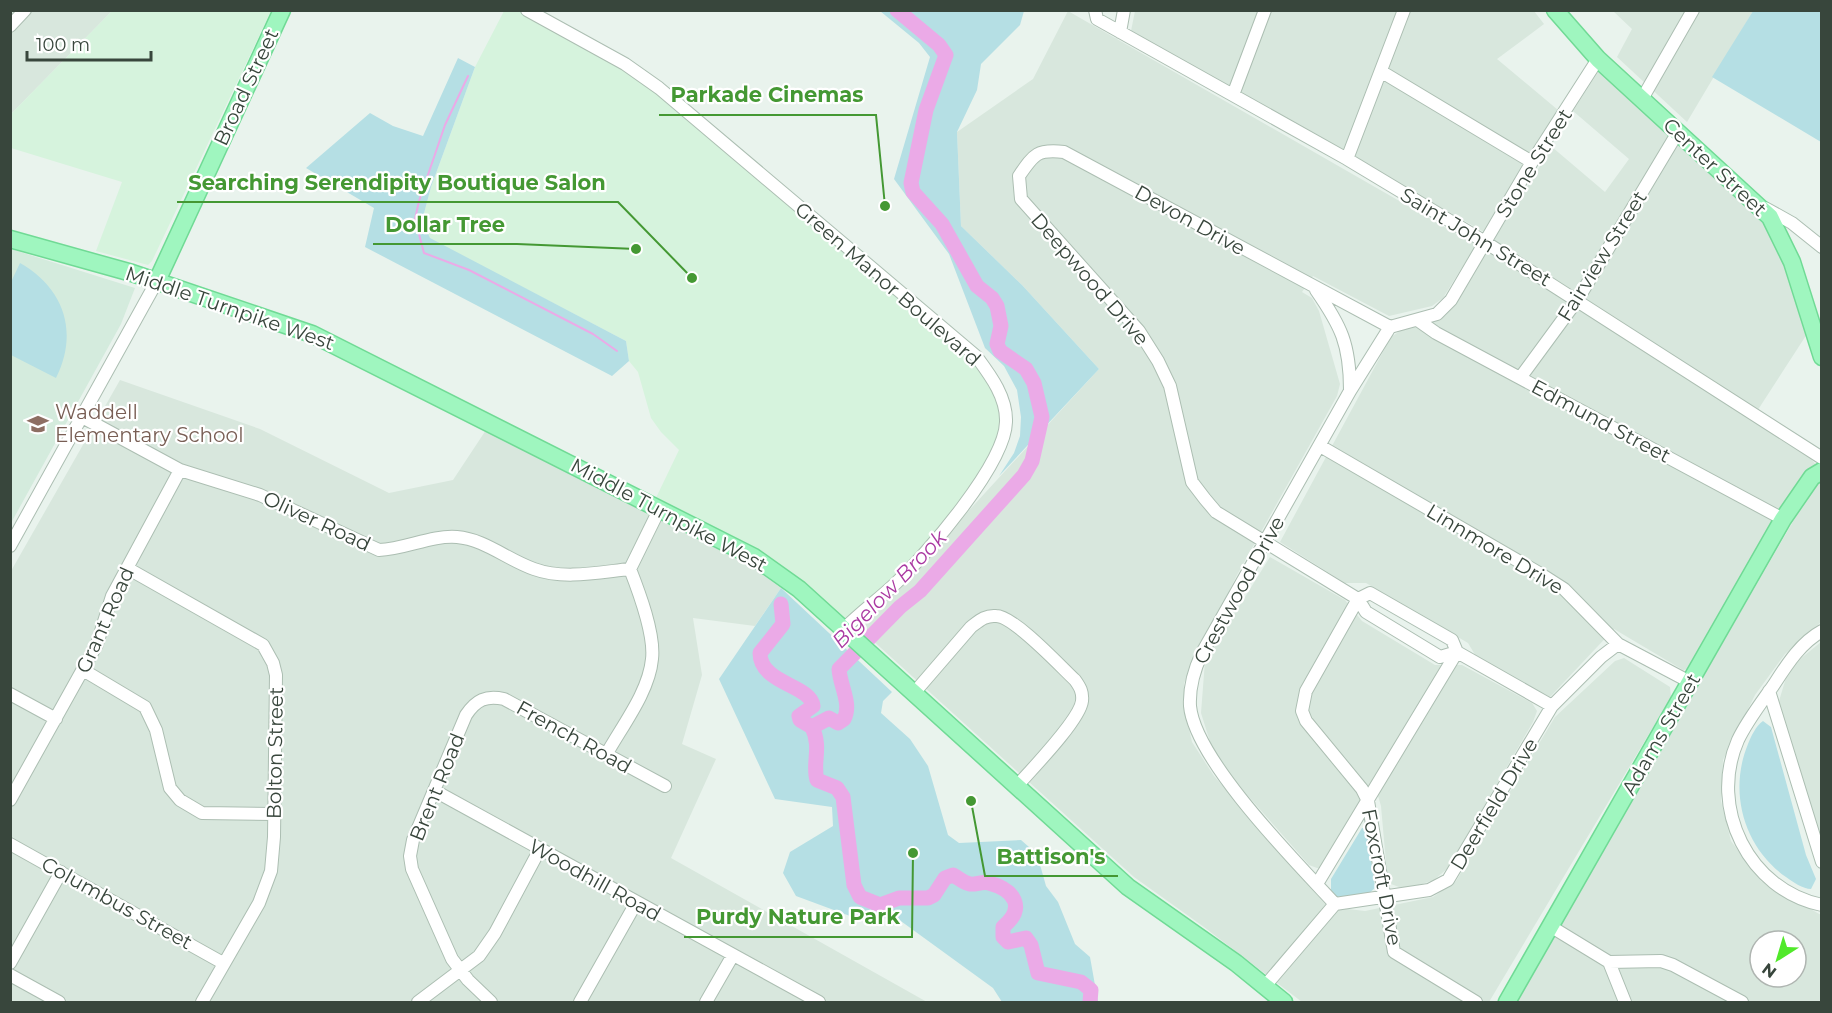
<svg xmlns="http://www.w3.org/2000/svg" width="1832" height="1013" font-family="Montserrat,sans-serif">
	<style>
		.residential { fill: #d8e7dd; fill-rule: evenodd }
		.commercial { fill: #d6f3dd }
		.education { fill: #d4ebdd }
		.green { fill: #b5dfe4 }
		.lines { fill: none; stroke-linecap: round; stroke-linejoin: round }
		.stream { stroke: #ebaae7; stroke-width: 2 }
		.river { stroke: #ebaae7; stroke-width: 15 }
		.minor-casing { stroke: #acbeb2; stroke-width: 14 }
		.major-casing { stroke: #70da95; stroke-width: 19 }
		.minor { stroke: #fff; stroke-width: 12 }
		.major { stroke: #9ff6bf; stroke-width: 16 }
		.labels { text-anchor: middle; dominant-baseline: central; stroke-width: 4.5; stroke-linejoin: round; paint-order: stroke }
		.street-label { font-size: 20px; fill: #38463c; stroke: #fff }
		.education-label { font-size: 20px; fill: #785e54; stroke: #fff; text-anchor: start }
		.water-label { font-size: 21px; font-style: italic; fill: #aa39a2; stroke: #fff }
		.leader { fill: none; stroke: #449833; stroke-width: 2 }
		.callout-dot { fill: #449833; stroke: #fff; stroke-width: 2 }
		.callout-label { font-size: 21px; text-anchor: middle; font-weight: bold; fill: #449833; stroke: #fff; stroke-width: 4.5; stroke-linejoin: round; paint-order: stroke }
	</style>
	<rect width="100%" height="100%" fill="#e9f3ed"/>
	<path class="residential" d="M11,11h101l-101,103z
		M1068,11l408,234 -33,53 -11,8 -43,10 -76,-40 -11,16 10,6 7,13 21,73 -3,12 -100,179 -53,108v24l8,35 22,34 110,125 24,8 17,2 68,-14 23,-16 99,-164 60,-56 9,-3 46,29 1,10 -182,305h-187l-98,-75 -70,-50 -274,-248 239,-260 -77,-84 -61,-59 -4,-94 76,-53z
		M1135,11h399l10,13 -47,35 61,51 -74,122 -353,-201z
		M1613,11h140l-66,111 -70,-65 15,-28z
		M1600,69l143,131 27,29 14,28 23,77 -55,85 57,37 7,9 -126,204 -7,1 -69,-41 -64,68 -73,-39 -9,-15 -102,-60h-21l-65,-41 111,-205 12,-8 33,-8 10,-6 106,-168 53,45 24,-33 -56,-48z
		M120,380l140,49 129,64 64,-13 33,-50 255,129 40,29 -26,38 -62,-8 9,57 -20,69 34,15 -45,99 256,144h-916v-431z
		M1821,481v141l-36,32 -30,41 -32,65 -2,41 10,40 30,40 60,34v87h-306l298,-515zM1760,941h36v36h-36z
		M1270,557l75,43 17,21 73,44h27l70,38 5,8 -4,11 -85,146 -14,12 -21,7h-14l-8,-3 -4,-10 -6,-68 -8,-27 -51,89h-5l-8,-3 -83,-94 -15,-26 -10,-32 4,-52z
		M1821,642v208l-42,-149 10,-33z"/>
	<path class="commercial" d="M112,11h159l-119,250 -4,4 -52,-14 26,-69 -111,-34v-34z
		M504,11h23l98,53 351,292 25,39 3,46 -61,89 -99,99 -45,-40 -146,-85 26,-54 -18,-18 -10,-14 -13,-46 -9,-11 -3,-20 -196,-102 -8,-18 9,-34 44,-120z"/>
	<path class="education" d="M11,249l124,39 -14,36 -110,199z"/>
	<path class="green" d="M880,11h144l-4,14 -39,39 -4,26 -20,42 4,94 61,59 77,84 -100,107 15,-23 6,-17 1,-19 -4,-27 -13,-24 -19,-18 -36,-94 -55,-75 36,-122 -11,-14z
		M1753,11h68v131l-109,-65z
		M458,58l17,9 -44,120 -9,34 8,17 196,103 3,20 -17,15 -247,-129 9,-39 -68,-40 64,-55 23,13 30,10z
		M20,263c44,25 59,69 36,115l-45,-23v-73z
		M781,588l111,104 -9,9 -2,12 29,26 18,27 20,69 11,8 62,-3 16,14 9,32 12,16 17,42 15,13 8,45h-96l-9,-14 -95,-69 -48,-3 -54,-20 -13,-23 7,-21 43,-26 -1,-19 -57,-8 -56,-120z
		M1763,721l8,6 35,128 10,24 -5,10c-8,0 -18,-7 -25,-12 -42,-29 -58,-85 -38,-133 3,-8 8,-18 15,-23z
		M1362,828l5,1 8,59 -7,6 -31,3 -6,-7v-11z"/>
	<g class="lines">
		<path class="stream" d="M468,76l-23,49 -26,76 -4,18 9,34 45,17 124,64 24,17"/>
		<path class="river" d="M781,604l2,20 -23,29c0,31 51,32 53,53l-14,10 1,4 12,7
			M812,727l17,-9 9,5 6,-4c8,-15 -4,-33 -5,-50l61,-62 20,-16 104,-116 8,-14 10,-44 -8,-34 -8,-14 -26,-18 -3,-7 4,-18 -4,-20 -5,-8 -15,-12 -35,-62 -29,-32 -2,-9 15,-73 20,-55 -7,-10 -42,-35
			M812,727c10,21 0,36 5,53l20,8 6,9 11,88 6,12 20,8 19,-7h29l6,-3 11,-17 8,-3c6,3 10,8 17,9 6,1 12,-3 19,-1 26,7 37,25 14,44v10l5,5 18,-4 5,7 7,28 43,9 10,8 -1,12"/>
		<defs>
			<path id="minor" d="M527,10l98,54 34,24 317,268c14,19 31,41 30,66 -1,42 -79,132 -110,161 -17,16 -36,30 -52,46
				M1095,10l2,9 250,140 138,83 337,216
				M10,26l15,-16
				M1120,32l4,-22
				M1382,72l150,90
				M1233,95l32,-85
				M1642,99l51,-89
				M1347,159l57,-149
				M1765,208l27,15 30,24
				M1316,290c25,36 34,54 34,100
				M1419,321l17,12 347,186
				M1390,327l-326,-175c-27,-3 -30,2 -45,24l2,23 118,132 19,30 12,25 22,96 13,17 11,13 142,87 8,13 74,45 17,-5
				M1390,327l47,-13 14,-14 81,-138 66,-103
				M1520,378l58,-79 100,-167
				M82,417l98,53 80,25 119,55c27,-1 52,-15 78,-13 27,2 51,23 77,32 30,11 66,3 96,0
				M1320,446l219,127 25,16 54,55 72,38
				M10,546l147,-265
				M127,568l136,77 10,18 3,12 -2,162 -3,34 -12,32 -57,99
				M1358,599l-52,92 -4,20 4,10 56,68 6,12 26,151 82,50
				M1358,599l12,-6 82,47 5,12 95,54
				M1822,631c-22,12 -36,35 -49,55 -12,17 -26,35 -35,54 -30,68 11,150 84,165
				M83,670l62,37 11,23 14,58 10,12 22,13 72,1
				M1769,691l53,171
				M914,693l57,-66c8,-6 14,-12 25,-11 18,0 64,50 79,64 5,7 8,12 7,21 -2,19 -51,69 -66,86
				M10,694l46,25
				M606,755c16,-29 43,-63 46,-96 3,-25 -13,-67 -22,-90l30,-61
				M435,791l384,211
				M10,800l87,-156 15,-48 68,-126
				M10,844l213,119
				M1317,884l140,-232
				M1335,904c-39,-42 -140,-144 -145,-198 -1,-19 4,-36 12,-53l148,-262 40,-64
				M1550,926l59,36 52,-1 12,4 69,37
				M1609,962l16,40
				M10,963l51,-91
				M10,975l49,27
				M1265,986l70,-82 94,-14 19,-10 104,-174 49,-49 17,-13
				M418,1002l61,-46 16,-23 45,-84
				M491,1002l-23,-22 -16,-21 -40,-90 -2,-13 3,-16 53,-125c10,-15 20,-20 38,-16l161,87
				M580,1002l56,-99
				M706,1002l27,-47"/>
			<path id="major" d="M1555,10l43,49 172,158 22,45 30,95
				M10,239l122,34 180,61 442,223 45,32 329,298 108,76 48,39
				M157,281l125,-271
				M1507,1002l276,-483 29,-42 10,-6"/>
		</defs>
		<use href="#minor" class="minor-casing"/>
		<use href="#major" class="major-casing"/>
		<use href="#minor" class="minor"/>
		<use href="#major" class="major"/>
	</g>
	<defs>
		<symbol id="school-bare" viewBox="-9 -9 18 18"><path d="M0-5L7-2L0 1L-7-2ZM-4 1L0 2.5L4 1V4Q0 6-4 4Z" fill="#8d6e63" stroke="#fff" stroke-width="2.5" paint-order="stroke"/></symbol>
	</defs>
	<g fill-rule="evenodd">
		<use href="#school-bare" x="23" y="409" width="30" height="30"/>
	</g>
	<g class="labels">
		<g class="street-label">
			<text transform="translate(246 87) rotate(-65)">Broad Street</text>
			<text transform="translate(1534 163) rotate(-58)">Stone Street</text>
			<text transform="translate(1715 167) rotate(43)">Center Street</text>
			<text transform="translate(1190 220) rotate(29)">Devon Drive</text>
			<text transform="translate(1476 237) rotate(31)">Saint John Street</text>
			<text transform="translate(1602 256) rotate(-58)">Fairview Street</text>
			<text transform="translate(1090 279) rotate(49)">Deepwood Drive</text>
			<text transform="translate(888 284) rotate(41)">Green Manor Boulevard</text>
			<text transform="translate(230 308) rotate(19)">Middle Turnpike West</text>
			<text transform="translate(1601 421) rotate(28)">Edmund Street</text>
			<text transform="translate(669 515) rotate(28)">Middle Turnpike West</text>
			<text transform="translate(317 521) rotate(25)">Oliver Road</text>
			<text transform="translate(1495 549) rotate(31)">Linnmore Drive</text>
			<text transform="translate(1239 590) rotate(-61)">Crestwood Drive</text>
			<text transform="translate(105 620) rotate(-66)">Grant Road</text>
			<text transform="translate(1661 734) rotate(-60)">Adams Street</text>
			<text transform="translate(574 737) rotate(29)">French Road</text>
			<text transform="translate(275 753) rotate(-89)">Bolton Street</text>
			<text transform="translate(437 787) rotate(-68)">Brent Road</text>
			<text transform="translate(1494 804) rotate(-59)">Deerfield Drive</text>
			<text transform="translate(1382 877) rotate(79)">Foxcroft Drive</text>
			<text transform="translate(595 880) rotate(29)">Woodhill Road</text>
			<text transform="translate(117 903) rotate(29)">Columbus Street</text>
		</g>
		<g class="education-label">
			<text x="55" y="412">Waddell<tspan x="55" dy="23">Elementary School</tspan></text>
		</g>
		<g class="water-label">
			<text transform="translate(889 589) rotate(-46)">Bigelow Brook</text>
		</g>
	</g>
	<path class="leader" d="M885 206L876 115H659M692 278L618 202H177M636 249L517 244H373M971 801L985 876H1118M913 853L912 937H684"/>
	<g class="callout-dot">
		<circle cx="885" cy="206" r="6"/>
		<circle cx="692" cy="278" r="6"/>
		<circle cx="636" cy="249" r="6"/>
		<circle cx="971" cy="801" r="6"/>
		<circle cx="913" cy="853" r="6"/>
	</g>
	<g class="callout-label">
		<text x="767" y="102">Parkade Cinemas</text>
		<text x="397" y="190">Searching Serendipity Boutique Salon</text>
		<text x="445" y="232">Dollar Tree</text>
		<text x="1051" y="864">Battison's</text>
		<text x="798" y="924">Purdy Nature Park</text>
	</g>
	<rect width="1832" height="1013" fill="none" stroke="#38463c" stroke-width="24"/>
	<g transform="translate(1778 959) rotate(217)"><circle r="28" fill="#ffffff" stroke="#afb5b1" stroke-width="1.5"/>
	<path d="M0-4.5L10 22L0 15L-10 22Z" fill="#51e92a"/>
	<text y="-9" font-size="16" font-weight="bold" text-anchor="middle" fill="#38463c">N</text>
	</g>
	<path d="M27 51v9h124v-9" fill="none" stroke="#38463c" stroke-width="3"/>
	<text x="36" y="51" font-size="18" fill="#38463c" stroke="#ffffff" stroke-width="4.5" paint-order="stroke">100 m</text>
</svg>
